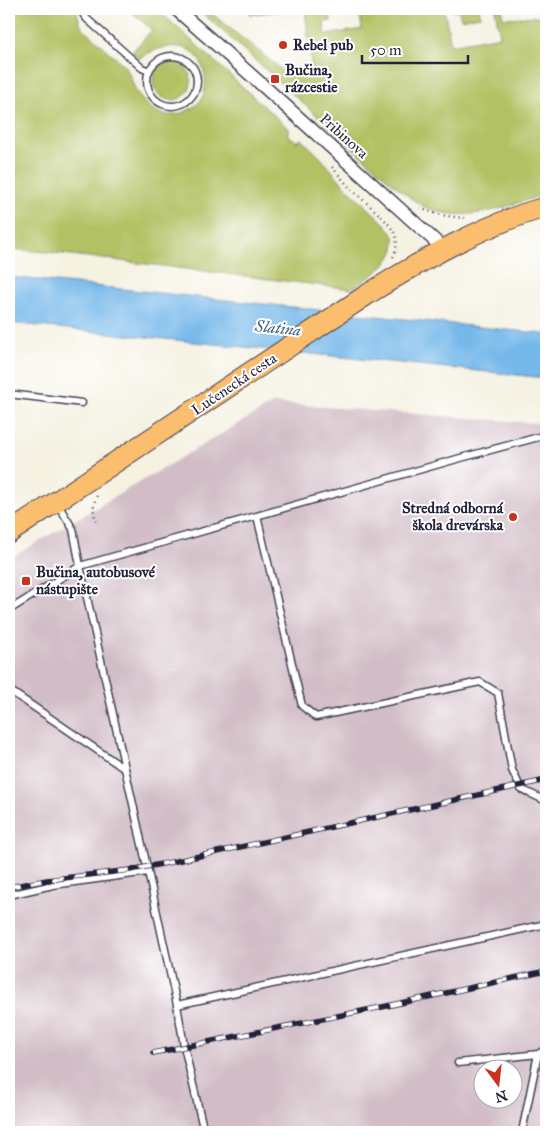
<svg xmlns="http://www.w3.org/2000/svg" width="555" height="1141" font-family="'IM FELL Great Primer',serif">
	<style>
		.industrial { fill: #d2bdc6; fill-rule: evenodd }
		.green { fill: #b2c163; stroke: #6a724f }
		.water { fill: #74b8ea; stroke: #4b6d92 }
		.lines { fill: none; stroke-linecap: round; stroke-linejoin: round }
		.lane-casing { stroke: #424154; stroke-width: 9 }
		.street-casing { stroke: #424154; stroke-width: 15 }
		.primary-casing { stroke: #424154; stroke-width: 22 }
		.path { stroke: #424154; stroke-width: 2.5; stroke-dasharray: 1 4; stroke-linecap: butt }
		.lane { stroke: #fff; stroke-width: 6 }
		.street { stroke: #fff; stroke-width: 12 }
		.primary { stroke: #fbbd6e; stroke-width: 20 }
		.rail-casing { stroke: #22223b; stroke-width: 5.5 }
		.rail { stroke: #fff; stroke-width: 4; stroke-dasharray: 11; stroke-linecap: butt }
		.poi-dot { fill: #c8321e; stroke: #fff; stroke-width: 2 }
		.labels { text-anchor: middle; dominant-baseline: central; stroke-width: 4; stroke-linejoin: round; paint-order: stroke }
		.poi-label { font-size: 15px; font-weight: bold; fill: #22223b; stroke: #fff; text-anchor: start }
		.street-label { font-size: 15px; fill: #22223b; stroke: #fff }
		.water-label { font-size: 16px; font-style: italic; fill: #435e81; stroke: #fff }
	</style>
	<rect width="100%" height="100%" fill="#fff"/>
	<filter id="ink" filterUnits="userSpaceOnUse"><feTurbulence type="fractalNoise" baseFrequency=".02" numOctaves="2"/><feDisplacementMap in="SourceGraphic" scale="10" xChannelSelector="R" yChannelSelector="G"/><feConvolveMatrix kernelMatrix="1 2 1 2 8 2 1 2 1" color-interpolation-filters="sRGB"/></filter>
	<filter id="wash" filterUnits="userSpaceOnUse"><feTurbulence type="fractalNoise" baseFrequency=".0096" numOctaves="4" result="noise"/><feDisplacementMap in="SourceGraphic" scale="20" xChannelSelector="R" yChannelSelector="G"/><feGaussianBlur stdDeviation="1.12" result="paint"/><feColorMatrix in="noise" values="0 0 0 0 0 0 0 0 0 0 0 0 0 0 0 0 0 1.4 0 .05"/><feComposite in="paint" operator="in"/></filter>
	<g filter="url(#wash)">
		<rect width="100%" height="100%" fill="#f5f2e2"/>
		<path class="industrial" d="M274,403l272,21v708h-537v-573zM482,1068h30v30h-30z"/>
		<path class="green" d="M9,9h67l4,14 4,6c10,9 19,17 28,26 5,4 11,8 14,13 4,6 6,14 9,21 8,14 21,28 39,26 10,-2 19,-6 26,-14 7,-9 6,-23 3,-33 -9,-30 -44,-24 -64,-9l-7,-7 20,-22 -24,-21h29l133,121 -3,4 10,8 4,-3 18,17 27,31 39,37c3,4 7,8 9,13 6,24 -27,42 -43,52l-304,-37 -38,-3z
			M198,9h8l81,65 25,-4 -7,-61h25l1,12 -7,1 2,13 36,-6 -3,-20h82l1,4h3l6,32 49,-9 -5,-27h7l1,9 42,-2v-7h1v185c-31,9 -60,23 -93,20 -11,-1 -20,-3 -30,-8 -11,-6 -21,-15 -31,-23z
			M250,9h48l-48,6z
			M452,9h27l2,7 -20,3 -2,-7 -2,-2 -5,1z
			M153 81a19 19 0 1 1 38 0a19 19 0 1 1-38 0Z"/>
		<path class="water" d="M9,277l537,57v44l-537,-55z"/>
	</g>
	<g filter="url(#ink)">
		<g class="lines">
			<defs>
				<path id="lane" d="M82,9l1,5 4,5 55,49 7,3
					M147 81a25 25 0 1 1 50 0a25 25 0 1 1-50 0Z
					M9,394l73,9
					M257,516l45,190 14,11 164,-35 18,11 14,77 9,19 25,12
					M9,610l71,-44 -7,-37 -16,-26
					M9,690l116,79
					M9,895l44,-10 95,-13
					M177,1005l369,-81
					M458,1063l80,-9
					M204,1132l-20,-86 -7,-41 -30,-138 -67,-301 377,-107 89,-24
					M522,1132l16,-78 8,-5"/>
				<path id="street" d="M176,9l93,82 175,158"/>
				<path id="primary" d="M9,533l359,-239c56,-35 114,-69 178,-87"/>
			</defs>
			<use href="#lane" class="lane-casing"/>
			<use href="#street" class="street-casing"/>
			<use href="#primary" class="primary-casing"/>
			<path class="path" d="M332,167c6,7 12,14 18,21 12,12 42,34 46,49 2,8 -1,16 -4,23
				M420,208c16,7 30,9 48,10
				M97,496c-5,10 -4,17 0,27"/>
			<use href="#lane" class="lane"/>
			<use href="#street" class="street"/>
			<use href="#primary" class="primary"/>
			<defs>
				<path id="rail" d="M9,887l38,-7 83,-10 42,-8 374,-82
					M153,1053l234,-47 159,-35"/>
			</defs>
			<use href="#rail" class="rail-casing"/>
			<use href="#rail" class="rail"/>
		</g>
	</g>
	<g class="poi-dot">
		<circle cx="283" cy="45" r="5"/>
		<rect x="270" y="74" width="10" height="10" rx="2.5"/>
		<circle cx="513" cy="517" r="5"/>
		<rect x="21" y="576" width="10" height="10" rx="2.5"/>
	</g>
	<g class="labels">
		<g class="poi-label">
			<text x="293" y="45">Rebel pub</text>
			<text x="285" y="70">Bučina,<tspan x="285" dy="17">rázcestie</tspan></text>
			<text x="503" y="508" text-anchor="end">Stredná odborná<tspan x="503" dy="17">škola drevárska</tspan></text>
			<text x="36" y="572">Bučina, autobusové<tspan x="36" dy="17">nástupište</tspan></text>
		</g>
		<g class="street-label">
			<text transform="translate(344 136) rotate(42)">Pribinova</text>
			<text transform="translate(234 384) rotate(-34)">Lučenecká cesta</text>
		</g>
		<g class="water-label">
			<text transform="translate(278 328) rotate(6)">Slatina</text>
		</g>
	</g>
	<rect width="555" height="1141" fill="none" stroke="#fff" stroke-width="30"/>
	<g transform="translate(498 1084) rotate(165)"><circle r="24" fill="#ffffff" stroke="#a7a7b1"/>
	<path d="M0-4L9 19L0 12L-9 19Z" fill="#c8321e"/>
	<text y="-8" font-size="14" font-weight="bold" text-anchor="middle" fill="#22223b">N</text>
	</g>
	<path d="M362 55v8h106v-8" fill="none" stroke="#22223b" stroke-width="2.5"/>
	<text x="370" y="55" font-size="15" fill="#22223b" stroke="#ffffff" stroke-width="4" paint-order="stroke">50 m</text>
</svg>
